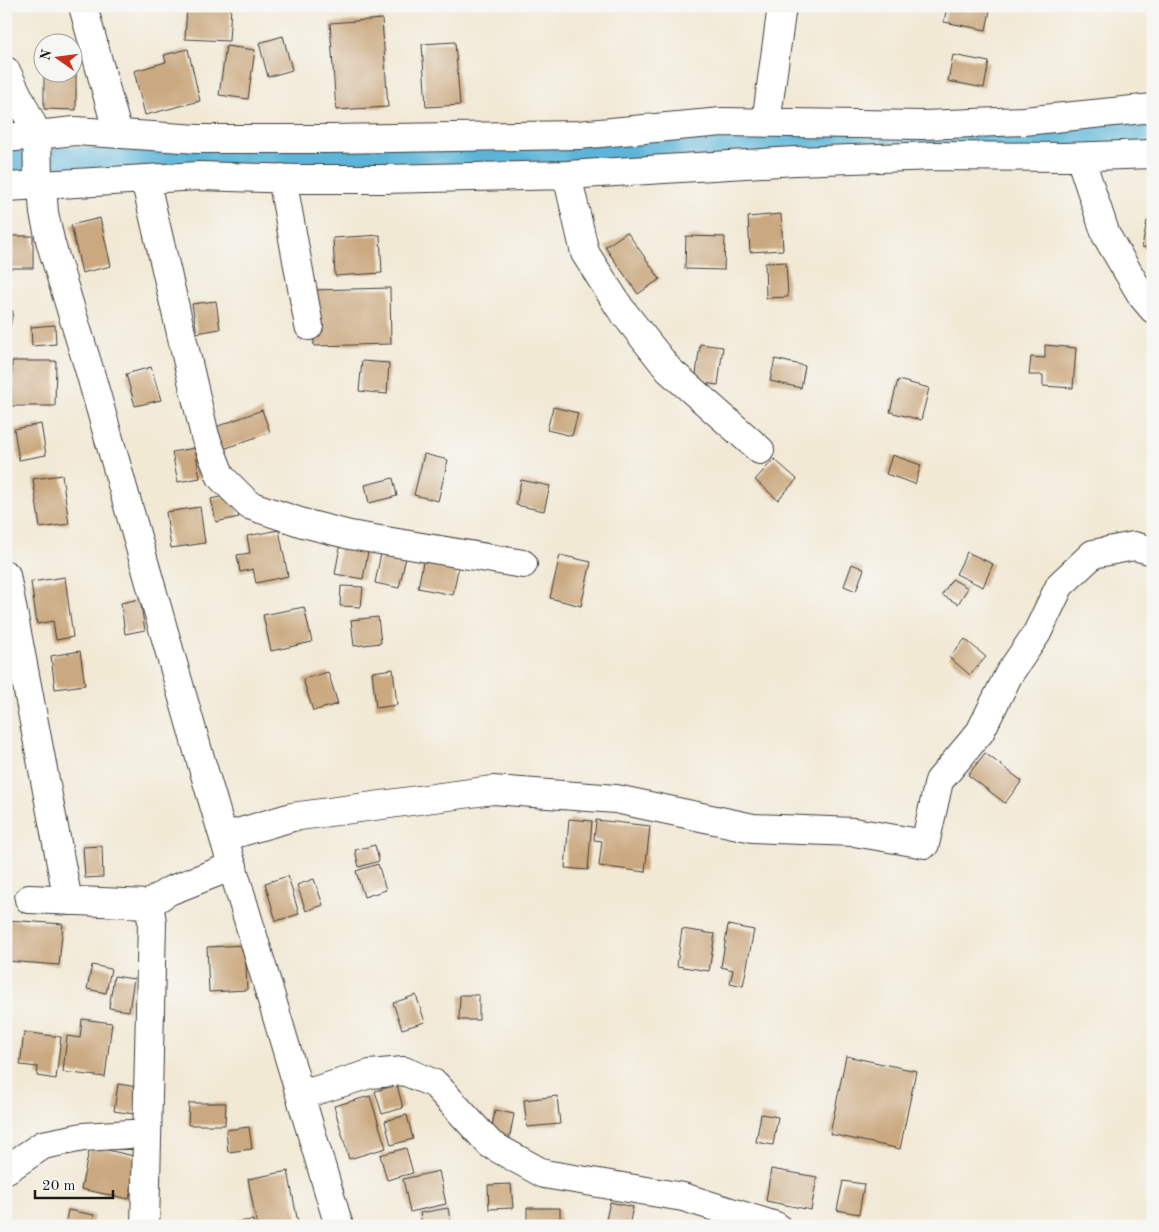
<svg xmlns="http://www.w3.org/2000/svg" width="1159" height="1232" font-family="'Old Standard TT',serif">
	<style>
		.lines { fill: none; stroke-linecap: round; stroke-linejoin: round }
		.canal { stroke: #5bb5d9; stroke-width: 28 }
		.building { fill: #caa980 }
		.street-casing { stroke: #3c3b38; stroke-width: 30 }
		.street { stroke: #fff; stroke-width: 28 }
	</style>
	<rect width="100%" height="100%" fill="#f6f6f2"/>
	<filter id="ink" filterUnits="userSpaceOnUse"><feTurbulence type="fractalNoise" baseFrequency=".02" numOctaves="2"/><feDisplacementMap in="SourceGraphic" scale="10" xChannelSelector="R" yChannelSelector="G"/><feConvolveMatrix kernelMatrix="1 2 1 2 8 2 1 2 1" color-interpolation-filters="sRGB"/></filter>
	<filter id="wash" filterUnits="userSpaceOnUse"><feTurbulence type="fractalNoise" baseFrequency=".0096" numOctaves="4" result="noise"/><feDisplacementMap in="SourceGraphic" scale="20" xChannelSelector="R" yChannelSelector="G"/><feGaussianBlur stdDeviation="1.12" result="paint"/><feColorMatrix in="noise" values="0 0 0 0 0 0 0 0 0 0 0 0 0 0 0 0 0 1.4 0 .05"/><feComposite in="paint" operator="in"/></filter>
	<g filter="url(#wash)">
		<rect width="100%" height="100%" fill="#f2e9d5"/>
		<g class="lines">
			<path class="canal" d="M6,162l898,-21 249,-8"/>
		</g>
		<g id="blocks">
			<path class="building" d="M187,6h44l-2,35 -44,-2z
				M947,6h44l-5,24 -42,-8z
				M382,19l6,88 -52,3 -6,-87z
				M283,36l9,34 -24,7 -9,-34z
				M455,42l5,63 -34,2 -4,-63z
				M226,46l29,4 -7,49 -29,-4z
				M188,49l12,52 -55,14 -11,-44 32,-9 -2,-7z
				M953,55l36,7 -5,26 -36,-7z
				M44,72h32v38l-32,-1z
				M781,214l2,36 -33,2 -2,-35z
				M100,218l11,48 -29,7 -11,-48z
				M1147,221l6,1v27l-11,-2z
				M627,232l33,47 -22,15 -33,-47z
				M380,235l2,38 -47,3 -2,-38z
				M10,236h23v32h-24z
				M686,236l39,1 -1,33 -39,-1z
				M786,262l2,35 -22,1 -1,-35z
				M390,288l1,56 -77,2 -1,-56z
				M216,301l4,28 -23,4 -5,-29z
				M6,310l7,1 -4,23 -3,-1z
				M55,325l1,19 -24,2 -1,-19z
				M700,344l23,3 -5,38 -23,-3z
				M1045,345l31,3 -3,40 -30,-2v-11h-14l2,-18 14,1z
				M775,359l30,7 -4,22 -31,-7z
				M12,361h44l-1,45h-44z
				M362,361l27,2 -2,31 -28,-3z
				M151,367l10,33 -26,6 -9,-32z
				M898,380l31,8 -8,32 -31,-8z
				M553,407l25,6 -6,23 -25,-6z
				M262,410l8,22 -49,18 -8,-22z
				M41,424l5,31 -27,5 -5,-31z
				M195,448l5,30 -22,4 -6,-30z
				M424,454l24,6 -10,41 -24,-6z
				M892,455l29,10 -6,19 -29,-10z
				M774,459l23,20 -19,21 -23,-20z
				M62,475l7,49 -29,4 -7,-49z
				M393,478l4,18 -28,7 -4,-18z
				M521,480l29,6 -6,25 -28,-6z
				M233,494l6,23 -23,5 -5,-23z
				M200,507l5,36 -34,5 -5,-36z
				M279,530l9,46 -32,7 -3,-14 -13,3 -3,-17 13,-2 -3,-17z
				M341,541l28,5 -6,33 -28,-5z
				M382,548l25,5 -8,35 -24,-5z
				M967,552l26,12 -10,23 -27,-13z
				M560,555l31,7 -10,44 -31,-8z
				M424,557l35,7 -6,31 -35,-7z
				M852,564l12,5 -8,22 -12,-5z
				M65,577l8,60 -17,3 -3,-19 -16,3 -6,-42z
				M952,579l16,9 -10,16 -16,-9z
				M341,586l22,1 -2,20 -21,-1z
				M140,599l5,31 -20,4 -4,-31z
				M304,607l8,35 -41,9 -8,-36z
				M378,617l3,26 -27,3 -3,-26z
				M965,639l21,18 -16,18 -21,-18z
				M80,651l5,34 -30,4 -4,-33z
				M393,669l4,36 -21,3 -4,-36z
				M328,672l10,32 -25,7 -10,-32z
				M985,753l37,28 -17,22 -37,-28z
				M569,819l23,2 -4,49 -23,-2z
				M596,820l54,6 -5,46 -46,-6 3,-25 -8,-1z
				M375,845l4,16 -20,6 -4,-17z
				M102,846l1,31 -18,1 -2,-31z
				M378,864l8,26 -22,7 -8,-26z
				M288,876l11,38 -23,7 -11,-38z
				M314,879l9,26 -17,6 -9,-26z
				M8,920l55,4 -4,41 -53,-4z
				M728,925l26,5 -11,56 -13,-3 3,-13 -12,-3z
				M682,929l33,5 -6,37 -32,-5z
				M245,945l2,45 -38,2 -2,-45z
				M92,965l19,4 -5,24 -19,-4z
				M114,976l20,3 -5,32 -20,-3z
				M416,995l9,27 -23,7 -9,-26z
				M460,995h19v25h-20z
				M82,1019l30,4 -7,54 -42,-5 4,-36 13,2z
				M24,1032l37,5 -5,42 -19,-3 1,-9 -18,-2z
				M846,1056l70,15 -16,78 -70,-15z
				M118,1084l20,3 -4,27 -20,-3z
				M397,1085l6,23 -21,6 -7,-23z
				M370,1096l16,52 -37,11 -15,-53z
				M557,1096l3,28 -33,3 -3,-27z
				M189,1103h37l-1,22h-37z
				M495,1110l19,4 -5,26 -19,-3z
				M761,1114l17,3 -5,28 -17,-3z
				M407,1115l6,24 -22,6 -6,-24z
				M249,1127l3,22 -24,3 -2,-22z
				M90,1146l48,11 -9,42 -48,-10z
				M406,1148l7,25 -26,7 -7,-25z
				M771,1169l46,8 -6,33 -45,-9z
				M288,1171l10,52 -15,3h-26l-9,-47z
				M439,1171l7,33 -36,8 -7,-33z
				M843,1181l21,3 -5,30 -22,-4z
				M511,1184l2,24 -24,1 -1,-24z
				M610,1202l23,5 -4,19 -24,-2z
				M448,1208l3,18h-29l-2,-13z
				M527,1208h33v18h-33z
				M68,1210l26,5 -2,11h-27z
				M253,1220v6h-17l-1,-4z"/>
		</g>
	</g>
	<g filter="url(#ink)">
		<use href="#blocks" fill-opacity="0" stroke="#3c3b38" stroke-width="1"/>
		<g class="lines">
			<defs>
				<path id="street" d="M83,6l35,128
					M6,71l31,63 1,45 4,6 2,28 7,31 38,125 109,382 141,475
					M766,123l16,-117
					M6,138l69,-7 123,8h132l248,-4 144,-13 201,3 101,-4 129,-13
					M1080,157l26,78 36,61 11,13
					M567,175l18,78 35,55 49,62 91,80
					M282,178l27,148
					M145,179l60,257 16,41 28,28 54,18 47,12 173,29
					M6,187l193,-11 99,3h85l184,-4 228,-14 141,-5 128,1 89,-3
					M6,575l62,326
					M224,837l68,-20 201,-27 123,9 137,29 101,4 71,12 14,-63 41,-49 29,-58 28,-41 23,-48 33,-31 41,-8 19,5
					M29,899l120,5
					M301,1095l69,-21 34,-3 31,13 55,60 54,30 139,23 93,29
					M7,1169l36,-24 40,-8 64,-4
					M145,1226l7,-304 -3,-18 20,-13 64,-25"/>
			</defs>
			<use href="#street" class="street-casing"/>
			<use href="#street" class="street"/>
		</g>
	</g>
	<rect width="1159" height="1232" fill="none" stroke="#f6f6f2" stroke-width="25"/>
	<g transform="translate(58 58) rotate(284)"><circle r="24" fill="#f6f6f2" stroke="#9f9f9c"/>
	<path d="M0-4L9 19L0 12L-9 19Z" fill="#c8321e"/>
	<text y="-8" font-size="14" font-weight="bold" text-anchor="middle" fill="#1c1c1c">N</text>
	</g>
	<path d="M35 1190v8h78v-8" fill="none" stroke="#1c1c1c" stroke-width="2.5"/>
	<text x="42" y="1190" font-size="15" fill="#1c1c1c" stroke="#f6f6f2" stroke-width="4" paint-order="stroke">20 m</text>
</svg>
